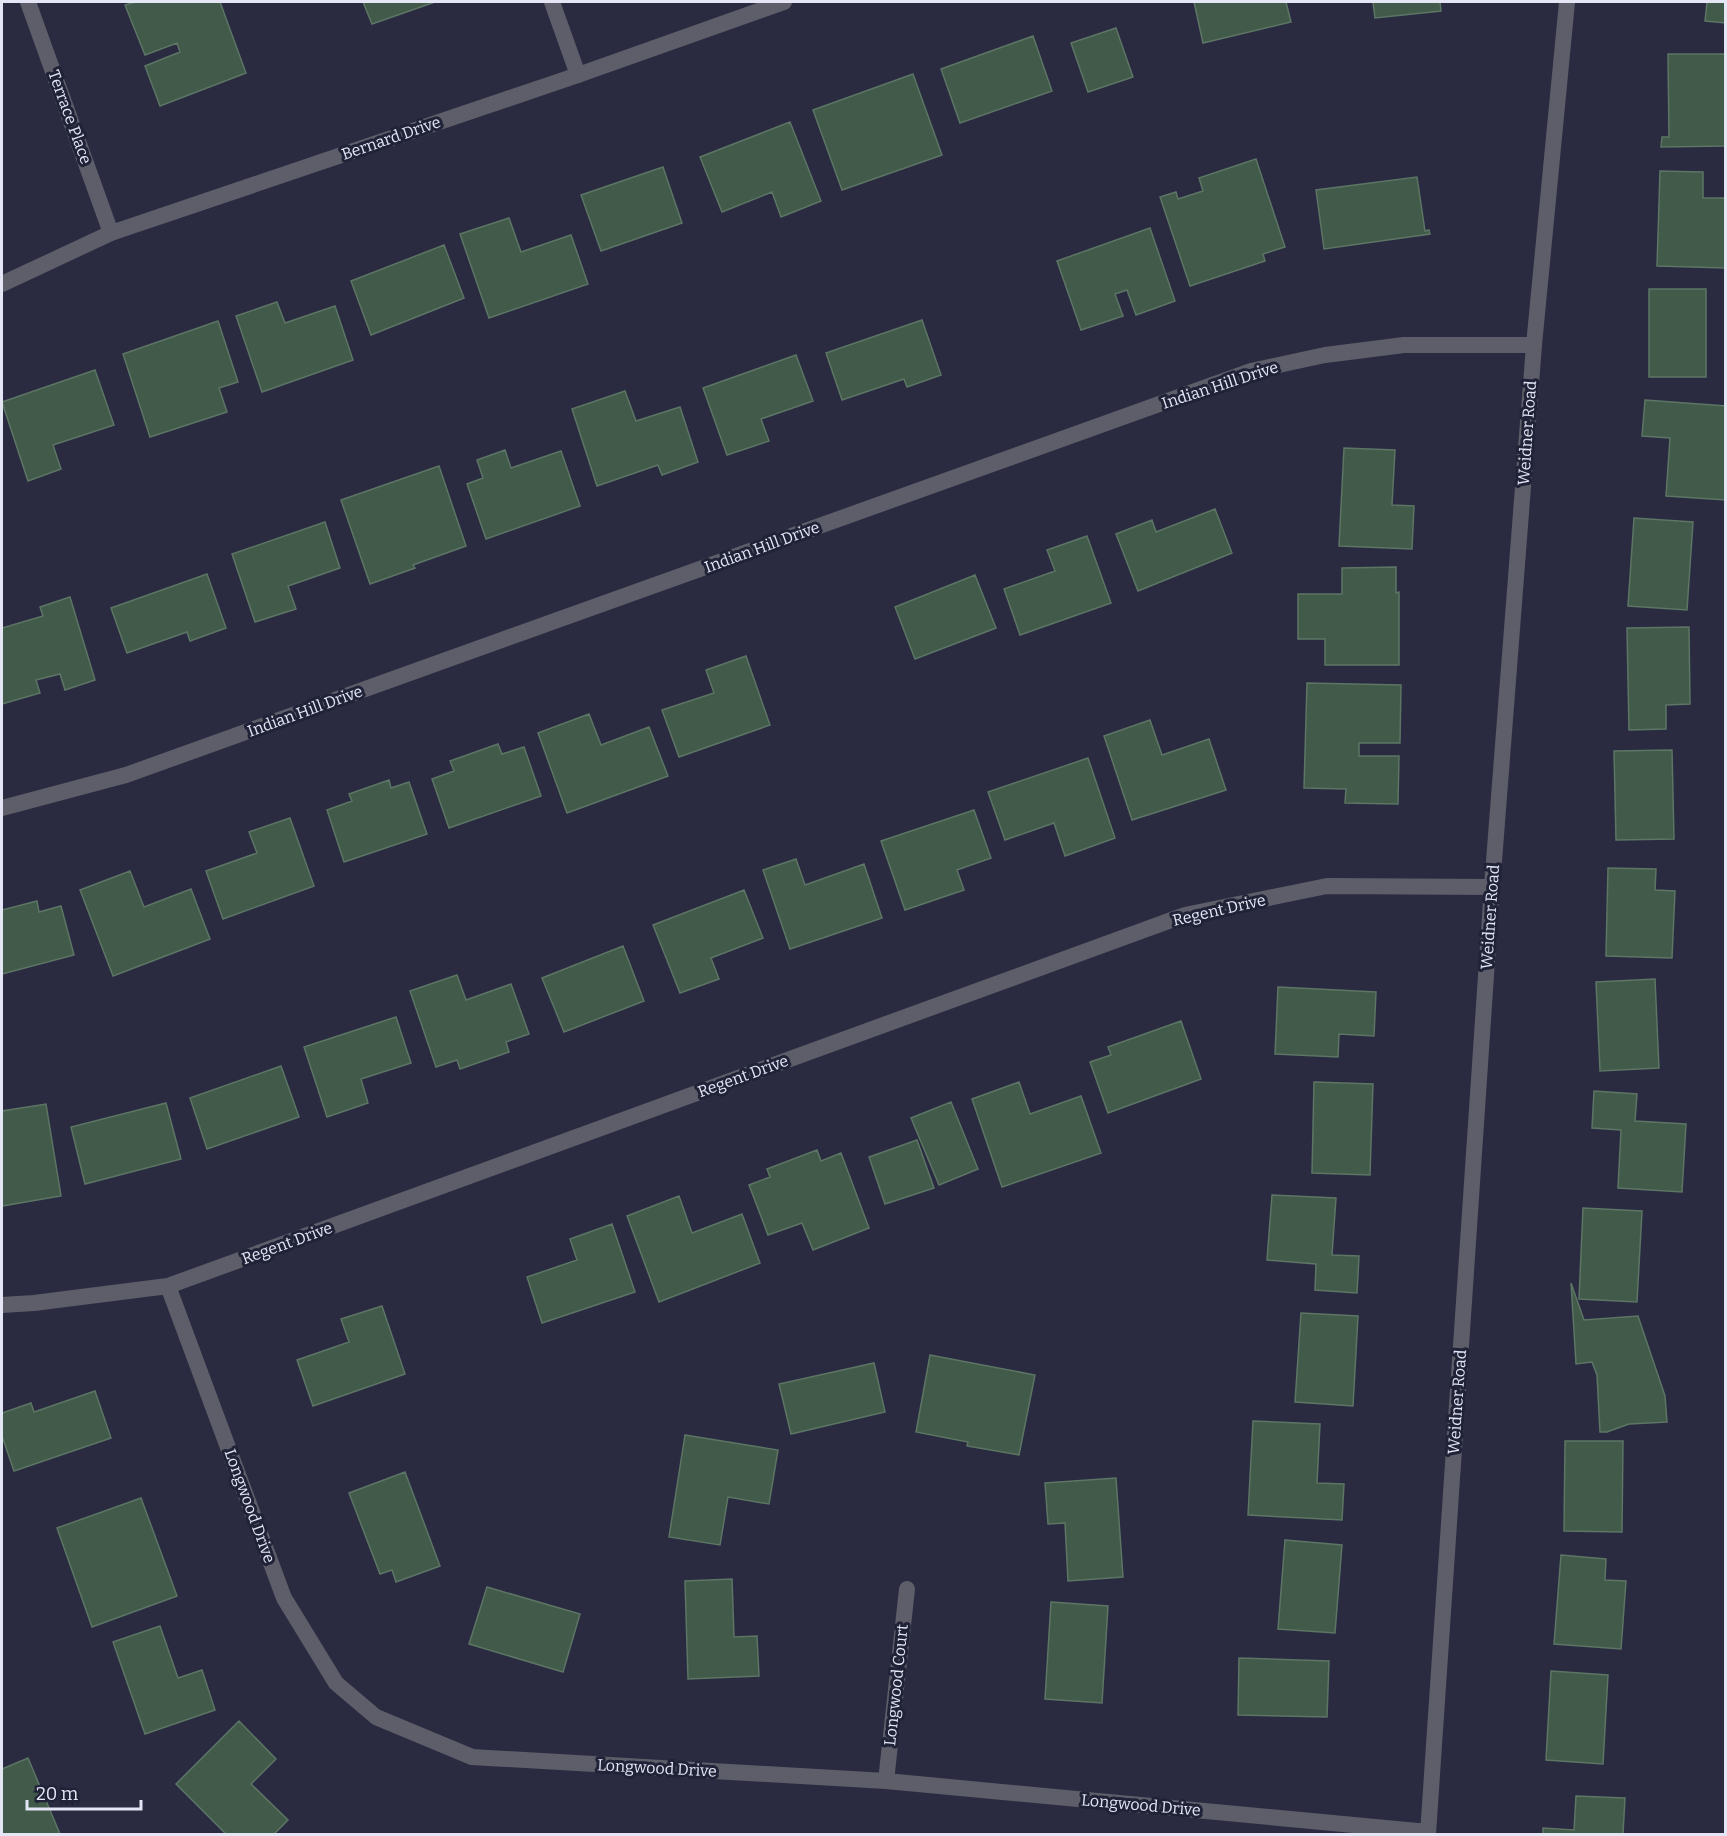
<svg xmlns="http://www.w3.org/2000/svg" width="1727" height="1836" font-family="Bitter,serif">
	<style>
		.building { fill: #425a4a; stroke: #5c7564; stroke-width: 1.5 }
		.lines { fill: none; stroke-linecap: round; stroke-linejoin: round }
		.minor { stroke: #5d5e69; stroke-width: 16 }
		.tertiary { stroke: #5d5e69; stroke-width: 16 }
		.labels { text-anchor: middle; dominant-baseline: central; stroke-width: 6; stroke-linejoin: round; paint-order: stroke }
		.street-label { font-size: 16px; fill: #e4e6f5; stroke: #202237 }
	</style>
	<rect width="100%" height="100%" fill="#2a2b41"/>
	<path class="building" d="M135,2h85l26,71 -86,33 -15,-40 35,-14 -3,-9 -32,12 -20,-50z
		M363,2h72l-63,22z
		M1194,2h92l5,20 -88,21z
		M1373,2h67l1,9 -66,7z
		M1707,2h19v21l-21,-2z
		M1116,28l17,49 -45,15 -17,-49z
		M1033,36l19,55 -92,32 -19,-54z
		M1668,54h58v92l-65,1 1,-10h7z
		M913,74l29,81 -100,35 -29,-80z
		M790,122l31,79 -40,16 -9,-25 -50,20 -22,-55z
		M1256,159l29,88 -22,7 2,7 -75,25 -30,-89 16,-5 2,7 25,-8 -4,-13z
		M663,167l19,56 -81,28 -20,-56z
		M1660,171l43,1v26h23v70l-69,-2z
		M1417,177l8,54 4,-1 1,4 -106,15 -8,-59z
		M509,218l12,34 50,-17 17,49 -99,34 -29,-84z
		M1150,228l25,73 -39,14 -9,-25 -12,4 8,22 -42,14 -24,-69z
		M444,245l20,53 -93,37 -20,-54z
		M1649,289h57v88h-57z
		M277,302l8,21 50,-17 18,54 -91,32 -26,-76z
		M922,320l19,55 -34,12 -3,-8 -62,21 -16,-47z
		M218,321l20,61 -19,6 8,24 -77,25 -27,-83z
		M796,355l17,46 -52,18 8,22 -42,14 -24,-67z
		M95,370l19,55 -61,20 8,24 -33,12 -26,-79z
		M625,391l11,30 44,-14 18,55 -36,13 -4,-10 -61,21 -25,-77z
		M1645,400l81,6v94l-60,-4 4,-58 -28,-2z
		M1344,448l51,2 -3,55 22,1 -2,43 -73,-3z
		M505,450l6,18 50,-17 19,55 -94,33 -19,-55 16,-6 -6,-18z
		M439,466l27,80 -53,19 2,3 -45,16 -29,-84z
		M1215,509l17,44 -94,38 -22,-57 36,-14 4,12z
		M1634,518l59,4 -6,88 -59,-4z
		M325,522l15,46 -52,18 8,23 -41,13 -23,-68z
		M1087,536l24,67 -91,32 -16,-46 51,-18 -8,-21z
		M1396,567v26l3,-1v73h-74v-26h-27v-45h44v-26z
		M207,574l19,54 -36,13 -3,-9 -60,21 -16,-45z
		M975,575l21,53 -81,31 -20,-52z
		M70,597l25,83 -30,10 -5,-16 -24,6 4,13 -38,11v-76l41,-12 -3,-9z
		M1689,627l1,77 -24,1v24l-37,1 -2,-102z
		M746,656l24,69 -91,32 -17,-47 52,-17 -8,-23z
		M1307,683l94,2 -1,58h-41v13h40l-1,48 -53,-1 1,-14 -42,-1z
		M589,714l12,31 48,-18 19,49 -101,37 -29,-80z
		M1150,720l12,35 47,-16 17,51 -94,30 -28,-84z
		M498,744l4,10 22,-7 17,49 -92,32 -17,-49 22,-8 -4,-10z
		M1672,750l2,89 -58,1 -2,-89z
		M1088,758l27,80 -50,18 -11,-33 -49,17 -17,-48z
		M389,780l2,8 18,-6 18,52 -83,28 -17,-52 25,-9 -3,-7z
		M974,810l17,48 -34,12 7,20 -59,20 -24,-69z
		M290,818l24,68 -91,33 -17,-48 51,-18 -8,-21z
		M796,859l9,26 59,-21 18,54 -92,31 -27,-79z
		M1608,868l48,1 -1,21 20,1 -3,67 -66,-2z
		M130,871l14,36 47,-18 19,50 -97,37 -33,-86z
		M744,890l19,48 -52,20 8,21 -39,14 -27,-68z
		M37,901l2,11 22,-6 13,49 -72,19v-64z
		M623,946l21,55 -80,31 -22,-54z
		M457,975l9,25 45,-16 18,50 -23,8 3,10 -49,17 -3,-9 -21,7 -26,-76z
		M1655,979l4,89 -59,3 -4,-89z
		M1278,987l98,5 -2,44 -35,-2 -1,23 -63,-3z
		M396,1017l15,46 -50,16 7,24 -41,14 -23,-70z
		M1181,1021l20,58 -93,34 -18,-51 21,-7 -3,-8z
		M281,1066l18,51 -92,32 -17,-51z
		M1019,1082l11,32 51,-18 20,57 -99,34 -30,-88z
		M1314,1082l59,2 -3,91 -58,-2z
		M1594,1091l43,3 -2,27 51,3 -4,68 -64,-4 3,-58 -29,-2z
		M951,1102l27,67 -39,16 -28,-67z
		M166,1103l15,56 -96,25 -14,-57z
		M46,1104l15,92 -59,10v-95z
		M917,1140l17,48 -49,16 -16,-47z
		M817,1150l4,11 20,-8 28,75 -56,22 -11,-27 -34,12 -19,-50 21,-8 -3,-8z
		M1272,1195l64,3 -4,57 27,1 -2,37 -42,-3 1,-26 -49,-4z
		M679,1196l13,37 50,-19 18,49 -101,39 -32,-86z
		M1583,1208l59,3 -5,91 -58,-3z
		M612,1224l23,68 -93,31 -15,-46 50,-17 -7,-21z
		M1571,1283l13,37 54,-4 27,80 2,26 -38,2 -22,8h-7l-3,-57 -5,-13 -16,2z
		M382,1306l23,68 -92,32 -16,-46 52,-18 -8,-23z
		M1301,1313l57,3 -5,90 -58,-4z
		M930,1355l105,20 -16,80 -52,-9 1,-4 -52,-10z
		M874,1363l11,49 -94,22 -12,-50z
		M95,1391l16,47 -97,33 -12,-35v-23l29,-10 3,9z
		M1253,1421l67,3 -3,59 27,1 -2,36 -94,-5z
		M685,1435l93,15 -9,54 -41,-7 -8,48 -51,-8z
		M1565,1441h58l-1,91 -58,-1z
		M405,1472l35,94 -44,16 -4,-12 -12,4 -31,-81z
		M1116,1478l7,99 -55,4 -3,-58 -17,1 -3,-41z
		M141,1498l36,98 -85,31 -35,-99z
		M1285,1540l57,5 -7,88 -57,-4z
		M1561,1555l45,4 -1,21 21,1 -5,68 -67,-5z
		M732,1579l2,58 23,-1 2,40 -71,3 -3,-98z
		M487,1587l93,27 -17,58 -94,-28z
		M1051,1602l57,4 -6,97 -57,-4z
		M160,1626l18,52 24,-8 13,40 -70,24 -32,-92z
		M1239,1658l90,3 -2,56 -89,-2z
		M1551,1671l57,4 -5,89 -57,-4z
		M239,1721l37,38 -25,25 37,36 -14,14h-48l-50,-50z
		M28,1758l32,76h-58v-65z
		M1576,1796l49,2 -2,36h-80v-6l31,2z"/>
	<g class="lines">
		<path class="minor" d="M28,2l83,231
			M552,2l26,73
			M2,808l124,-33 1125,-404 74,-16 79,-10h130
			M168,1286l116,312 52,85 40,34 96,40 414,24 542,51
			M2,1305l32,-2 134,-17 1017,-371 142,-29 165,1
			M886,1781l21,-192
			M1428,1834l64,-947 42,-542 33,-343"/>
		<path class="tertiary" d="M2,284l109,-51 467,-158 206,-73"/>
	</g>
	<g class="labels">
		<g class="street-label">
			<text transform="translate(70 117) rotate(70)">Terrace Place</text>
			<text transform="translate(391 138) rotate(-19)">Bernard Drive</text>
			<text transform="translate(1220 385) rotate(-18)">Indian Hill Drive</text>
			<text transform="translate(1527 433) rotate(-86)">Weidner Road</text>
			<text transform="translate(762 547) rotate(-20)">Indian Hill Drive</text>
			<text transform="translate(305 711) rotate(-20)">Indian Hill Drive</text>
			<text transform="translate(1219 910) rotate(-13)">Regent Drive</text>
			<text transform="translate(1490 917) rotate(-86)">Weidner Road</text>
			<text transform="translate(743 1076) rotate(-20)">Regent Drive</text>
			<text transform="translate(287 1243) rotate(-20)">Regent Drive</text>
			<text transform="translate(1457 1402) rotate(-86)">Weidner Road</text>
			<text transform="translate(250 1506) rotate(70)">Longwood Drive</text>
			<text transform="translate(896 1685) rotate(-84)">Longwood Court</text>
			<text transform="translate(657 1768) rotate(3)">Longwood Drive</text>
			<text transform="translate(1141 1805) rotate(5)">Longwood Drive</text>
		</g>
	</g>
	<rect width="1727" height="1836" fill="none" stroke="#e4e6f5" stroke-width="6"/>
	<path d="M27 1800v9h114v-9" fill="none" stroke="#e4e6f5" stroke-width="3"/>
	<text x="36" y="1800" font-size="18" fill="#e4e6f5" stroke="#202237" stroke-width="4.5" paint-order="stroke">20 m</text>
</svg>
